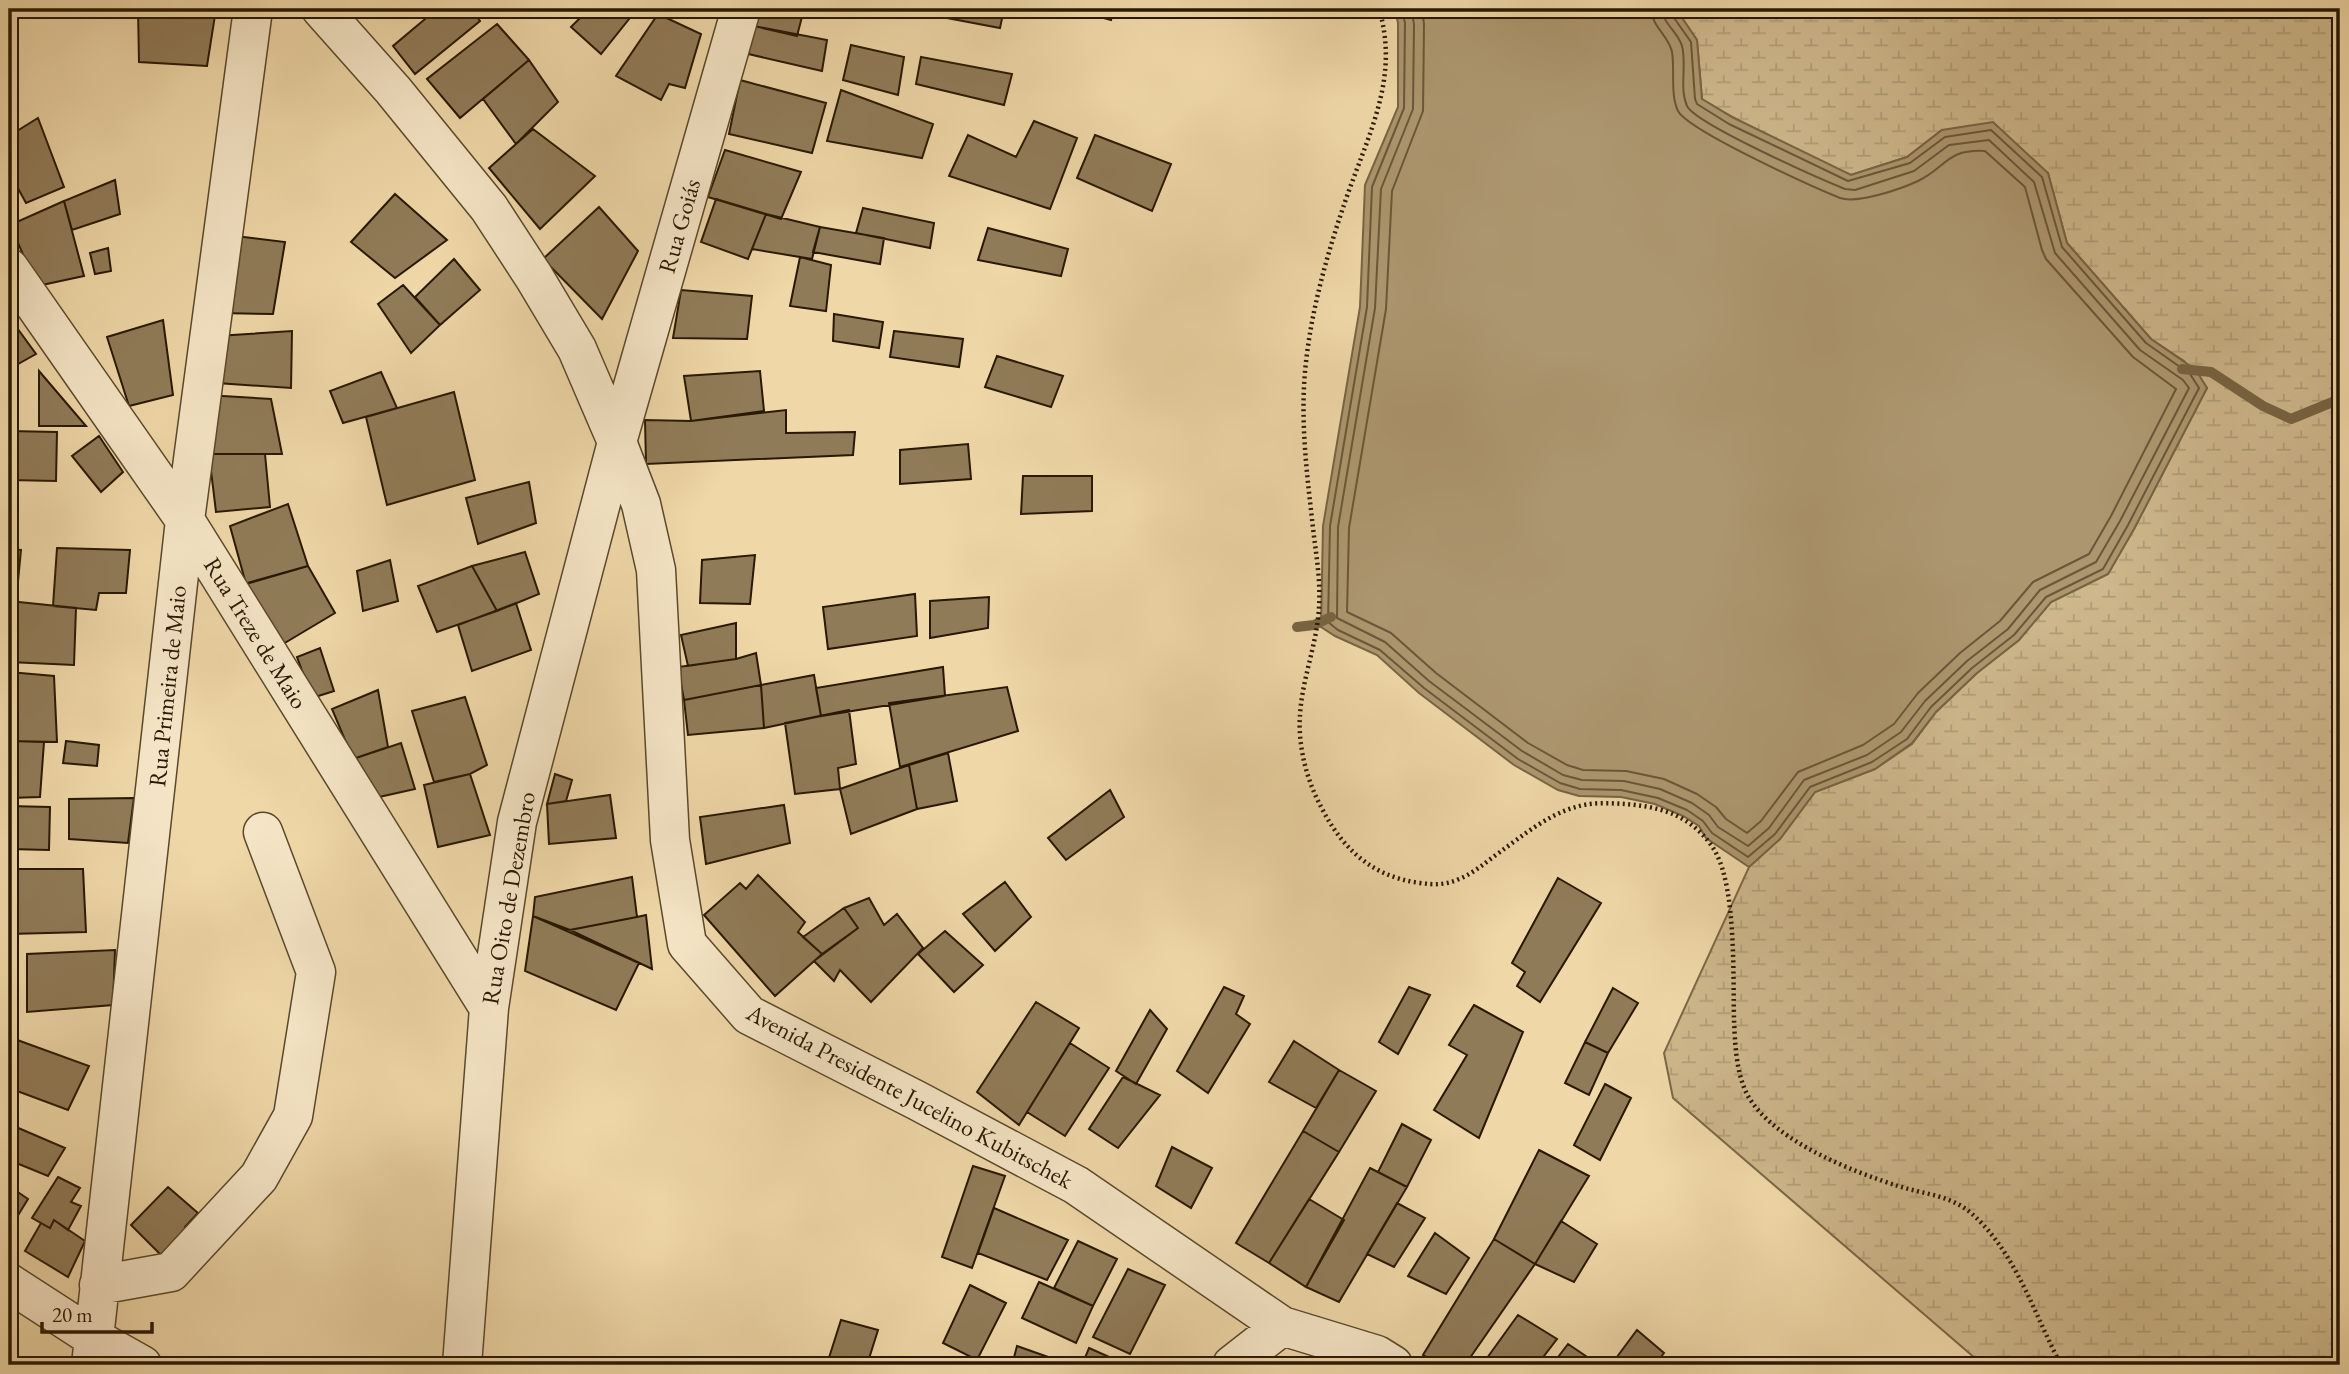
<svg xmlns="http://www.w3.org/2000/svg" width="2349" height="1374" font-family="'EB Garamond',serif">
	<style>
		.wetland { fill: url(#wetland-marsh); stroke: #7b6846; stroke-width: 2 }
		.water { fill: #ac966f; stroke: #786443; stroke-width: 2 }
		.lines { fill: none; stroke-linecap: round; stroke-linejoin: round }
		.shore { stroke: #6a5738; stroke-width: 2 }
		.stream { stroke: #786443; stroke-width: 10 }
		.building { fill: #907b58; stroke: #291802; stroke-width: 2 }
		.minor-casing { stroke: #5a482b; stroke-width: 41 }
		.path { stroke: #291802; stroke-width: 4.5; stroke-dasharray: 2 3.5; stroke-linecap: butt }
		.minor { stroke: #f5e5c6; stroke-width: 38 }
		.labels { text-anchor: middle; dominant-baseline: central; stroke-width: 7; stroke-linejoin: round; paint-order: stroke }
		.street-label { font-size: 24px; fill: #291802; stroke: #f5e5c6 }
	</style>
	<defs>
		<pattern id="wetland-marsh" width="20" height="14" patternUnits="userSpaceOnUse" patternTransform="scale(1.75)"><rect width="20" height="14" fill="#cdb78b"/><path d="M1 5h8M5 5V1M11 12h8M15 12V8" fill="none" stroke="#b09d76"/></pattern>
	</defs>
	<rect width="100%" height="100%" fill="#efd7a7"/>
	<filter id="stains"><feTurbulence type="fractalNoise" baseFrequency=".00286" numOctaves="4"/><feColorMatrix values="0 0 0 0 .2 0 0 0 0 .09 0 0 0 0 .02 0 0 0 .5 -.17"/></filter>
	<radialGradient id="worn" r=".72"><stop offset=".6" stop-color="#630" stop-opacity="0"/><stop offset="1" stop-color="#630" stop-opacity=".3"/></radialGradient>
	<path class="wetland" d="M1676,9h664v1356h-357l-310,-267 -9,-45 85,-186 31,-28 35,-47 60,-23 37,-25 24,-32 41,-39 42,-33 32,-38 57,-28 26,-45 73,-141 -23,-27 -33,-22 -84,-96 -19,-70 -106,-43 -35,27 -56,18c-51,-22 -102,-47 -149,-76l-5,-59z"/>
	<path class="water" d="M1395,9h281l21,31 5,59 30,18 119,58 56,-18 35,-27 51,-8 55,51 19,70 84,96 45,31 11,18 -73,141 -26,45 -57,28 -32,38 -42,33 -41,39 -24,31 -37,26 -60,23 -35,47 -31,28 -43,-29 -7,-12 -16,-10 -28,-12 -34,-7 -42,-1 -21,-6 -44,-25 -95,-72 -42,-38 -42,-19 -14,-9 2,-101 37,-219 5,-122 33,-78v-84z"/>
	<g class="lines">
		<path class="shore" d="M1402,9l3,14 -1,85 -32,79 -5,120 -37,219 -2,96 10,8 42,20 44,38 94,71 42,24 20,6 41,1 37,8 29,12 16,11 9,12 36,24 27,-23 35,-47 62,-25 35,-23 24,-32 41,-39 42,-33 32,-38 57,-28 25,-44 71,-137 -9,-14 -44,-31 -84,-96 -20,-70 -51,-47 -46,7 -35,26 -62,18 -119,-57 -32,-20 -2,-5 -4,-57 -19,-27 -1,-6
			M1411,9l3,15 -1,85 -32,80 -6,119 -37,219 -1,91 48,24 44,39 93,70 41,24 19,5 42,1 36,8 32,14 17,12 9,12 30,19 21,-18 35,-48 63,-25 34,-23 24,-31 42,-40 41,-32 32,-39 56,-28 24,-41 69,-133 -6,-8 -43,-30 -85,-97 -21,-71 -45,-42 -40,5 -35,26 -59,19 -10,-1c-25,-10 -149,-65 -158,-83 -8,-18 0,-41 -5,-60 -4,-14 -19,-22 -20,-37
			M1422,9l2,15 -1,87 -31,80 -6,118 -37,219 -2,84 44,21 45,40 92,70 39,22 16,5 43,1 38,8 33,15 19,13 10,12 21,14 14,-12 37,-49 65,-27 31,-21 24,-31 42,-40 40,-32 33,-39 56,-28 22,-38 65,-127 -43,-32 -87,-98 -4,-9 -17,-63 -40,-36c-39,-2 -38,16 -67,30 -17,8 -61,23 -78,17 -27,-11 -151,-67 -162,-87 -8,-17 -3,-41 -6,-59 -3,-16 -20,-25 -21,-43"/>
		<path class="stream" d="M2182,369l29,3 52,34 28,13 49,-20
			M1297,627l17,-2 17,-8"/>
	</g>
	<path class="building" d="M138,9h78l-9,57 -68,-4z
		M437,9h34l9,12 -65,53 -22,-28z
		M589,9h48l-36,45 -30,-27z
		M758,9h46l-7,27 -43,-10z
		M916,9h88l-4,19 -85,-16z
		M1071,9h43l-3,11z
		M658,14l43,20 -16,54 -16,-4 -8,16 -45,-24z
		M497,24l32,36 -69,58 -33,-39z
		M754,26l73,14 -5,31 -78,-18z
		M851,45l53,12 -6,38 -55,-15z
		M921,57l91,17 -8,31 -88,-21z
		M529,60l29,42 -42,42 -33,-45z
		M740,80l86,23 -14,50 -83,-19z
		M841,90l92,34 -11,34 -95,-17z
		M9,100l7,9 -7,5z
		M38,118l26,69 -38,16 -17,-31v-36z
		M1034,121l43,17 -27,71 -101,-33 19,-41 48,22z
		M533,129l62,47 -55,53 -51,-61z
		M1095,135l76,29 -19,47 -75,-33z
		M725,150l76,22 -20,47 -73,-22z
		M115,180l5,34 -48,16 -8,-29z
		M395,194l52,46 -52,38 -44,-36z
		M716,199l50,15 -18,45 -47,-17z
		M64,201l20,75 -47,10 -27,-61z
		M599,207l39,44 -36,68 -59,-60z
		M863,208l71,15 -4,25 -74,-15z
		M766,214l54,13 -8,32 -60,-10z
		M820,227l64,11 -4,26 -67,-12z
		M988,228l80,21 -7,27 -83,-16z
		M227,235l58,7 -12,72 -54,-1z
		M108,248l3,23 -16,3 -5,-21z
		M800,257l31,8 -5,46 -36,-5z
		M454,259l26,31 -40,35 -25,-28z
		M403,285l37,40 -29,28 -33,-49z
		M681,290l71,6 -5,43 -74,-1z
		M834,314l49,8 -4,26 -46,-7z
		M163,320l10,75 -44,11 -22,-69z
		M12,321l24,33 -27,15v-43z
		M292,331l-1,57 -74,-5v-47z
		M894,331l69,8 -4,28 -69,-10z
		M997,356l66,20 -12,31 -66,-20z
		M39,371l47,55h-47z
		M760,371l4,40 -73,10 -7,-45z
		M381,372l16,36 -54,15 -13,-32z
		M454,392l21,88 -88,25 -21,-88z
		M206,395l65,4 11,55h-84z
		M786,410v23l69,-1 -2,23 -207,9 -1,-44 46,1z
		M9,431l48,1 -1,49 -47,-1z
		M99,436l24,36 -22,20 -29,-36z
		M968,444l3,35 -71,5v-34z
		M209,454h56l5,53 -54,5z
		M1023,476h69v35l-71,3z
		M529,482l7,41 -58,21 -12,-46z
		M288,504l20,62 -62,18 -16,-58z
		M57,548l73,2 -4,43h-27l-3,17 -43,-4z
		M9,549l12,1 -5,52 -7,-1z
		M525,552l14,42 -42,17 -25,-45z
		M755,555l-5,49 -50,-1 2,-43z
		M390,560l8,41 -35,10 -6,-40z
		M308,566l27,47 -62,37 -40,-63z
		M472,566l25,45 -60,21 -19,-46z
		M915,594l2,42 -89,13 -5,-42z
		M989,597l-1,31 -58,10v-37z
		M9,601l67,7 -2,57 -65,-3z
		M516,603l15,47 -59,21 -14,-46z
		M736,623v36l-48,7 -7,-31z
		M320,648l14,43 -22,7 -15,-41z
		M756,653l5,32 -77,15 -6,-33 58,-8z
		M943,667l2,29 -124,20 -5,-28z
		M9,672l45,4 3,66 -48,-1z
		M814,675l7,41 -57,12 -3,-43z
		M761,685l3,43 -76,7 -4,-35z
		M1007,687l11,44 -118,36 -11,-64z
		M378,690l10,57 -35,12 -21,-50z
		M465,697l22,68 -17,9 -36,8 -22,-71z
		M849,710l7,54 -18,4 2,21 -45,5 -10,-71z
		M9,741l35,1 -4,55 -31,1z
		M66,741l33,4 -2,21 -34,-3z
		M401,743l14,46 -45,10 -17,-40z
		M948,753l9,48 -40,8 -8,-44z
		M909,765l8,44 -66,25 -11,-45z
		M470,774l20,61 -52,12 -14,-62z
		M555,774l17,6 -6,21 -19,3z
		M1110,790l14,27 -58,43 -18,-22z
		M610,795l6,43 -67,6 -2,-40z
		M134,798l-6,45 -59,-4v-40z
		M784,805l6,38 -84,21 -6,-47z
		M9,806l41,1 -1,43 -40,-1z
		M9,869h74l3,63 -77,2z
		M758,875l47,47 -7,10 24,22 -47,42 -71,-81 36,-32 6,6z
		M632,877l5,40 -67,13 -37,-14 2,-19z
		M1558,878l43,25 -61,99 -23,-16 8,-14 -13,-9z
		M1005,882l26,35 -36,34 -32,-37z
		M869,898l15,27 13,-11 26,34 -52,54 -31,-32 -6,11 -20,-20 44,-33 -14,-20z
		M844,908l14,20 -36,26 -19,-17z
		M646,915l6,54 -82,-39 67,-13z
		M533,916l106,47 -23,47 -91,-39z
		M945,931l38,34 -29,27 -36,-38z
		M115,950l-2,55 -86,7v-58z
		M1224,987l20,9 -8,18 14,10 -42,69 -31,-22z
		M1409,987l21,8 -32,59 -19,-12z
		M1613,988l25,15 -30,50 -23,-11z
		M1036,1002l43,26 -60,97 -42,-33z
		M1474,1005l49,27 -44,106 -45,-28 33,-55 -18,-10z
		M1150,1010l17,19 -31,55 -20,-13z
		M9,1037l80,29 -21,44 -59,-22z
		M1294,1041l45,29 -23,38 -47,-26z
		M1585,1042l23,11 -19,42 -24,-12z
		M1070,1043l39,25 -44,68 -38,-24z
		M1339,1070l37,21 -37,61 -36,-21z
		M1123,1077l37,18 -42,53 -29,-19z
		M1605,1084l26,14 -31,62 -26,-15z
		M9,1124l56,24 -17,28 -39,-16z
		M1402,1124l29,16 -24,47 -29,-15z
		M1303,1131l36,21 -70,111 -33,-20z
		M1172,1147l40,21 -21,40 -35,-22z
		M1539,1150l50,26 -54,88 -41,-25z
		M973,1166l32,10 -33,92 -30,-11z
		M1370,1168l37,19 -68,115 -33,-15z
		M58,1177l22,11 -9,14 10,4 -13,24 -14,-10 -4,8 -18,-10z
		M9,1186l19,13 -19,31z
		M168,1187l30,26 -13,14 14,11 -27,28 -41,-41z
		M1309,1199l35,21 -38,67 -37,-24z
		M1397,1203l28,15 -31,49 -27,-13z
		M994,1208l74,32 -21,40 -69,-27z
		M54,1220l31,21 -17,36 -43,-26 16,-28 9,5z
		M1561,1221l36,23 -23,38 -39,-18z
		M1435,1233l34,25 -23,36 -38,-18z
		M1494,1239l41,25 -70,101h-24l-18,-10z
		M1078,1241l39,18 -24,47 -39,-18z
		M1128,1269l37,16 -35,69 -37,-17z
		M1039,1282l54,24 -17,37 -54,-25z
		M970,1285l36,18 -29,57 -34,-17z
		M1518,1315l39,24 -20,26h-55z
		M841,1320l37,10 -11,35 -40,-1z
		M1637,1330l27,23 -9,12h-44z
		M1568,1344l25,17 -4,4h-37z
		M1017,1346l51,18v1h-56z
		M1089,1348l27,12 -3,5h-31z"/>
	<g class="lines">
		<defs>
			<path id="minor" d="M321,9l72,81 96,118 45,69 43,72 40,93 24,62 15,66 14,270 17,104 62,71 167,85 160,85 206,141 95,29 16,10
				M9,268l176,252 304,488
				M9,1283l85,55 48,27
				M99,1285l72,-13 88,-95 34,-61 23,-144 -53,-140
				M91,1365l94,-845 68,-511
				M462,1365l27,-357 28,-186 100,-380 124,-433
				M1232,1365l50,-39"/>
		</defs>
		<use href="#minor" class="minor-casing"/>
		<path class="path" d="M1379,9c21,69 -11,126 -33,190 -18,52 -34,108 -40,163 -6,52 0,105 6,157 3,30 9,59 7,89 -2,36 -17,71 -19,107 -2,24 4,54 14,77 21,48 51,84 106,91 14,2 26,2 39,-4 15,-6 27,-17 41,-27 22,-16 49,-38 76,-45 15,-5 33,-4 49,-3 16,1 33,4 48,10 18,8 34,22 43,39 20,38 17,122 18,166 1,25 2,55 14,77 26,45 103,75 150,90 25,8 52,9 73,27 45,39 63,101 90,152"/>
		<use href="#minor" class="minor"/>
	</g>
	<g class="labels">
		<g class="street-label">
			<text transform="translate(679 226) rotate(-74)">Rua Goiás</text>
			<text transform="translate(256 633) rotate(58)">Rua Treze de Maio</text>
			<text transform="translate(167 686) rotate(-84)">Rua Primeira de Maio</text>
			<text transform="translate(508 898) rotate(-80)">Rua Oito de Dezembro</text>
			<text transform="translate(910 1096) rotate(28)">Avenida Presidente Jucelino Kubitschek</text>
		</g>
	</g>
	<rect width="2349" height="1374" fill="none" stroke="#efd7a7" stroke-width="35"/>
	<rect x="10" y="10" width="2328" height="1353" fill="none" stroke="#291802" stroke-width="3.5"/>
	<rect x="18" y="18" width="2314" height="1339" fill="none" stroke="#291802" stroke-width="2"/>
	<path d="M42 1322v10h110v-10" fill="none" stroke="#291802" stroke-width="3.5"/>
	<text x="52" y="1322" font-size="21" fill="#291802" stroke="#f5e5c6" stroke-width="5" paint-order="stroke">20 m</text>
	<rect width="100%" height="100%" filter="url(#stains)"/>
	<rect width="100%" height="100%" fill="url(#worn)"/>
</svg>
